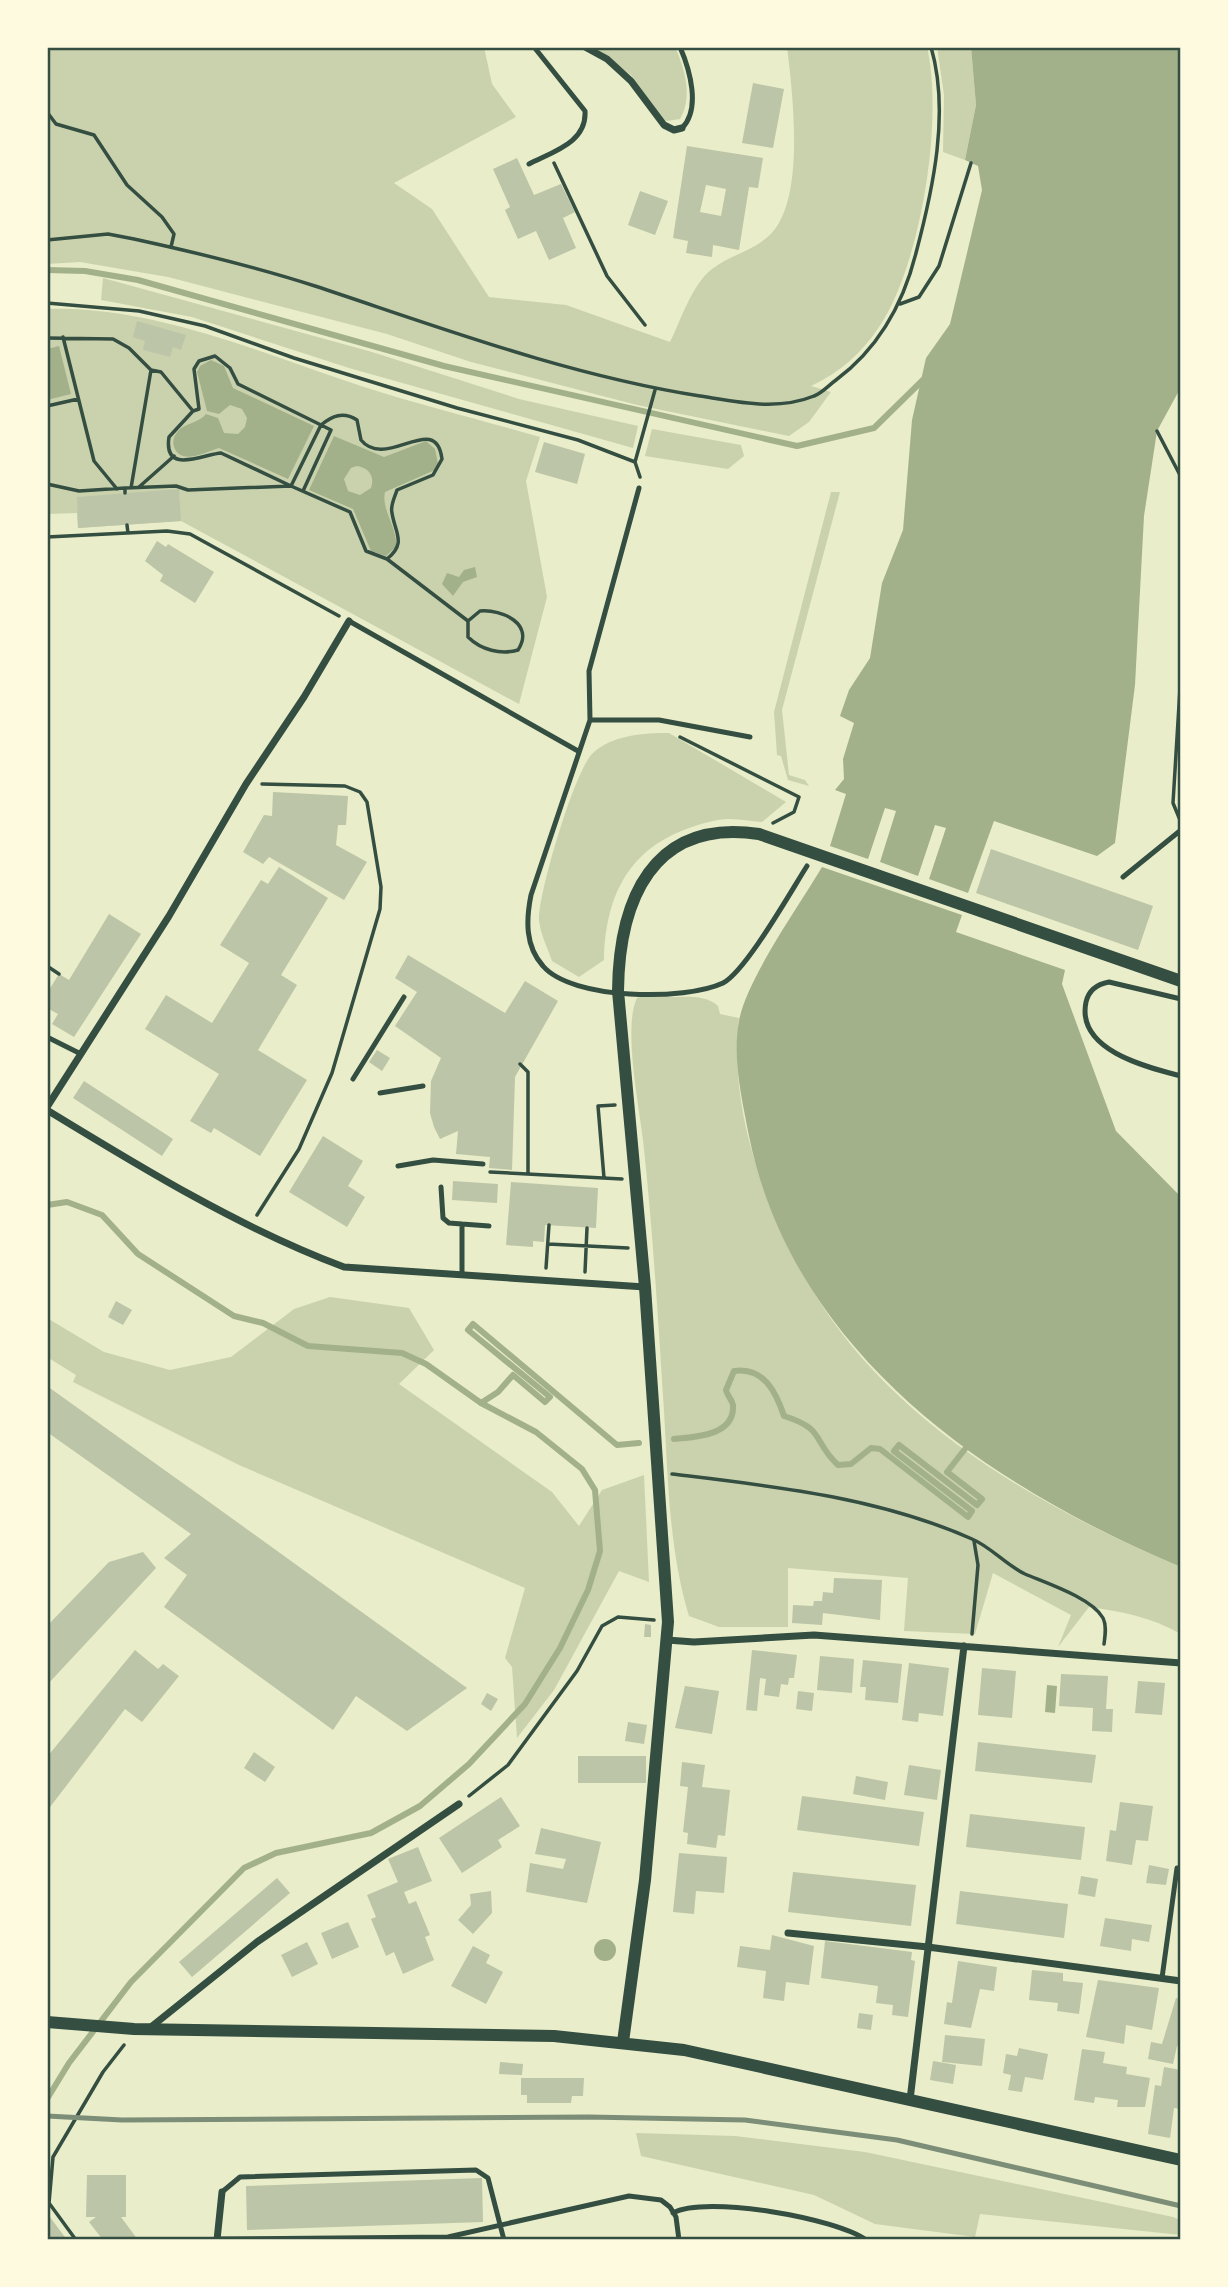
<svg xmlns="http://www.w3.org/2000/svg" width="1228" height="2287" font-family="Arial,sans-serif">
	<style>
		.green { fill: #cad2ad }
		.water { fill: #a3b18a; fill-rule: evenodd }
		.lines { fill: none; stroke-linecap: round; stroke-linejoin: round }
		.stream { stroke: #a3b18a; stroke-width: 6 }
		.building { fill: #bcc5a7; fill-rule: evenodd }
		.path { stroke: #344e41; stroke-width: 3.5 }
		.service { stroke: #344e41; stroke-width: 5 }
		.minor { stroke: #344e41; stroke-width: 7 }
		.tertiary { stroke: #344e41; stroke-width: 12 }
		.rail { stroke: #7c8e77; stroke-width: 5 }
		.neatline { fill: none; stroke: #344e41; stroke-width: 2.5 }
	</style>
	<rect width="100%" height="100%" fill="#e9edc9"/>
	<path class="green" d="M47,47h437l8,37 24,33 -122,66 38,26 57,88 77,8 104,37c11,-22 22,-58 42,-73 19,-15 47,-19 63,-40 29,-39 18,-134 12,-182h140c17,72 -6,218 -48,280 -17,26 -40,46 -68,59l20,6 -22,30 -20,14 -152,-31 -166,-43 -84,-28 -219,-57 -88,-15 -33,2z
		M593,47h82c10,22 18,50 5,72l-13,2 -5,-2 -31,-44z
		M937,47h34l5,58 -11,55 -22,-8 1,-57z
		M103,278l269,74 147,47 119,27 -5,22 -284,-80 -157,-51 -91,-17z
		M47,309c108,-3 213,44 314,77 59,19 120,34 179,51l-14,44 21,116 -28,107 -338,-183 -103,7 -1,-15 -30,1z
		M652,429l89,16 3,11 -16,13 -83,-13z
		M831,492h9l-58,218 7,65 16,5 4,6 -21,-6 -7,-24 -4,-1 -3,-43z
		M669,733l117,69 -24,20c-14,-1 -30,-5 -44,-2 -79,16 -112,62 -114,140l-25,17 -27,-16c-4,-12 -12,-28 -13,-41 -1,-26 36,-151 54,-167 19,-18 51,-20 76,-20z
		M647,995c24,6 54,-5 71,11l2,8 19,4c-8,69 11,145 41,206 10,21 18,43 30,62 79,136 230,222 371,281v67c-28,-16 -60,-23 -92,-27l-31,40 13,-32 -78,-42 -18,61 -71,-3 4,-53 -120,-10v59h-69l-30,-11c-20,-66 -21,-137 -25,-205 -6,-91 -11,-181 -21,-271 -4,-34 -20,-114 -6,-142z
		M330,1297l79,11 25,42 -35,34 153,108 27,34 23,-36 42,-15 5,107 -30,-11 -65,119 -37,48 -5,-71 -7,-9 20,-70 -286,-123 -166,-83 3,-7 -29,-18v-39l57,34 66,18 61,-13 63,-48z
		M636,2133l99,3 130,16 308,65 8,3v15l-201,-21 -5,23 -100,-13 -61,-29 -173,-39z"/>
	<path class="water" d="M971,47h210v340l-24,44 -13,85 -9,169 -20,158 -18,13 -103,-35 -26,72 -39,-14 17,-51 -11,-3 -17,51 -38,-14 16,-51 -11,-3 -17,51 -38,-13 16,-52 -11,-4 9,-11 -1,-20 11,-36 -14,-7 9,-26 21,-32 12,-75 21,-53 9,-110 14,-62 24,-34 32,-134 -4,-24 -13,-6 11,-55z
		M59,346l12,48 -24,6v-51z
		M211,360l13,6 9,22 81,38 -26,53 -69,-31c-13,4 -38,18 -45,-1 -2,-6 0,-11 4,-16 7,-8 21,-8 28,-17l12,4 6,15 14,1 7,-7 2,-9 -5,-9 -12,-4 -11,9 -12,-3 -10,-39 3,-6z
		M334,436l50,21 42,-16 9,8 3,15 -3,6 -50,22c-4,18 13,36 11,55l-10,9 -15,-5 -18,-42 -44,-19zM357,466c12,2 18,10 14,22l-11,7 -12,-4 -4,-12 7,-11z
		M475,567l2,10 -14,5 -10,14 -11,-12 5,-11 12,4 5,-7z
		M822,867l140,48 -6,17 109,38 -3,14 54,147 65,66v370c-192,-80 -388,-214 -432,-431 -7,-37 -17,-78 -10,-115 7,-41 60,-115 83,-154z
		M1047,1685l10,1 -2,27 -10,-1z
		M594 1950a11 11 0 1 1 22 0a11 11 0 1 1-22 0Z"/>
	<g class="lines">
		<path class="stream" d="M47,270l38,1 53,9 306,86 353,80 77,-18 54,-53
			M47,1205l20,-3 35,13 36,39 96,62 29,7 45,23 94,7 24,11 55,39 55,29 46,37 13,21 5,61 -12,39 -28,58 -35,56 -56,60 -49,42 -49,27 -95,20 -32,15 -113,114 -62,81 -22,36
			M481,1403l17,-11 15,-17 32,27 5,-5 -82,-67 5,-6 144,121 22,-2
			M674,1439c21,-2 61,-3 59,-34 -1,-6 -6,-9 -7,-15l8,-19c30,-4 42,21 50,45 42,13 28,25 54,49l13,-1 20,-16 9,1 88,68 4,-6 -78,-60 5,-6 78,60 5,-6 -35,-27 18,-23"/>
	</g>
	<path class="building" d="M753,83l31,6 -11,59 -31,-5z
		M687,146l76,12 -5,30 -9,-1 -10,63 -26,-5 -1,12 -26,-4 2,-12 -15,-3zM706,185l20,4 -5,27 -21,-4z
		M517,158l17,37 27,-11 14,28 -12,6 13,30 -27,12 -13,-29 -18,8 -13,-29 5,-3 -17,-38z
		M640,191l28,10 -13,34 -27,-10z
		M137,321l49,14 -5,15 -8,-3 -3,10 -27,-7 2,-9 -12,-4z
		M544,442l41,12 -8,30 -42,-12z
		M179,489l2,32 -103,7 -1,-31z
		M157,541l9,6 2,-3 46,28 -19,31 -35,-22 3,-6 -18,-14z
		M273,792l75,4 -2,29h-8l-2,20 31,17 -23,38 -75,-43 -6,7 -20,-12 21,-37 8,1z
		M991,849l162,57 -15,44 -162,-57z
		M279,867l49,31 -47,77 16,10 -39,65 49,30 -47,76 -46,-28 -3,5 -21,-12 29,-47 -74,-45 21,-34 46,28 37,-60 -29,-18 41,-65 7,4z
		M109,914l32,20 -67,103 -22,-13 6,-10 -11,-6v-15l12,-19 10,6z
		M408,955l97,58 20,-32 33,20 -43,76 -3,93 -23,-2 1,-11 -34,-3 2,-23 -18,8 -6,-12 -4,-14 1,-32 10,-23 -46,-32 22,-34 -22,-14z
		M377,1050l13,8 -8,13 -13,-9z
		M84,1081l89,58 -11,17 -89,-58z
		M323,1136l40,25 -15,25 17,11 -18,30 -58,-35z
		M453,1181l45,3 -1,19 -45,-3z
		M511,1182l87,6 -2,40 -51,-3 -1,17 -11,-1v6l-27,-2z
		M116,1301l16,9 -9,15 -15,-8z
		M47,1386l165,118 255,184 -60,43 -51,-35 -23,34 -169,-123 23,-32 -23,-17 27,-24 -144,-102z
		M143,1552l13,16 -109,117v-59l62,-64z
		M834,1578l48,2 -2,40 -57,-7 -1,12 -30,-2 1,-18 20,1 1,-5h8l1,-9 10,1z
		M645,1624l6,1v12h-7z
		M135,1650l23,19 5,-5 16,12 -37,46 -17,-13 -78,102v-54z
		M752,1650l45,5 -3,23h-5l-1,7 -7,-1 -2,13 -15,-2 2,-16 -6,-1 -3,33 -11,-1z
		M820,1656l34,3 -2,34 -35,-3z
		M863,1660l39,4 -4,39 -33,-3 1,-13h-6z
		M909,1663l40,5 -6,48 -24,-3 -1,9 -16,-2z
		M982,1668l34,3 -4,47 -34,-3z
		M1061,1674l47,2 -2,33h7l-1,23 -20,-1 1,-23 -34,-2z
		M1138,1681l27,2 -3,32 -27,-2z
		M685,1686l34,5 -7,43 -37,-6z
		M798,1691l16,2 -2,18 -16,-2z
		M487,1693l11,6 -7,12 -10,-7z
		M628,1722l19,3 -3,19 -19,-3z
		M978,1742l118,13 -4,28 -117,-12z
		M254,1752l21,15 -10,15 -21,-14z
		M578,1756h68v27h-68z
		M682,1762l23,3 -3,22 28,3 -5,46 -7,-1 -2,13 -29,-4 1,-11 -5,-1 5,-45 -8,-1z
		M909,1765l32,5 -4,30 -33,-5z
		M856,1776l32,6 -3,18 -32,-6z
		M802,1796l122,16 -5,34 -122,-16z
		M501,1797l19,29 -22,14 4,7 -40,26 -23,-35z
		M1120,1802l33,4 -5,35 -12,-1 -4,25 -26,-4 4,-31 6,1z
		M970,1814l115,13 -4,33 -115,-13z
		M541,1828l60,14 -14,61 -61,-11 4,-29 33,6 3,-10 -31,-5z
		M418,1847l14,34 -28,11 5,12 7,-3 14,34 -5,2 9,23 -31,14 -9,-22 -8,4 -15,-37 5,-2 -9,-22 31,-13 -10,-23z
		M679,1853l48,4 -3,36 -28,-2 -2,23 -21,-2z
		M1149,1865l20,4 -3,16 -20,-2z
		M793,1872l123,13 -5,41 -123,-14z
		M1081,1876l17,3 -3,18 -17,-3z
		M277,1878l13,15 -98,84 -13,-15z
		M491,1891l1,22 -19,21 -15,-14 13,-15 -1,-11z
		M960,1891l108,13 -4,34 -108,-14z
		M1105,1918l47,7 -3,17 -17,-3 -1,12 -31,-5z
		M348,1922l11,25 -27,12 -11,-26z
		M772,1935l42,11 -5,39 -23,-3 -2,19 -21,-3 3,-27 -29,-4 3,-21 30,4z
		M825,1941l87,11 -1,8 4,1 -7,56 -16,-2 1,-10 -17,-2 2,-17 -57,-8z
		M307,1942l11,22 -26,13 -11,-22z
		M473,1946l17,9 -4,8 17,9 -17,32 -35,-18z
		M958,1961l39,6 -3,24 -14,-2 -9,39 -27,-4 3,-22 5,1z
		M1032,1970l31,3v8l20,2 -4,31 -22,-3 1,-8 -29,-3z
		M1098,1980l61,8 -7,42 -26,-5 -2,19 -38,-7z
		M1176,1998l5,1v48l-4,-1 -4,18 -25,-5 3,-17 11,2z
		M859,2013l14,2 -2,15 -14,-2z
		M945,2035l40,4 -3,27 -40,-4z
		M1019,2048l29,6 -5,26 -18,-3 -3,15 -14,-2 3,-15 -8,-2 3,-19 11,2z
		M1082,2049l23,3 -2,11 24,4 -1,7 24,4 -5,29h-28l1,-7 -23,-3 -1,6 -20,-3z
		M933,2061l23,4 -3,19 -23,-4z
		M500,2062l23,2 -1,11 -23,-1z
		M1164,2067l17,3v39l-7,-1 -4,30 -22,-4 7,-49 6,1z
		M521,2078h63l-1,18h-11l-1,7h-44v-8h-6z
		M87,2175h39v42h-5l17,23h-35l-14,-18 7,-5h-10z
		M482,2178l1,44 -236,8 -1,-44z
		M50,2217l17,23h-20z"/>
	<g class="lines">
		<path class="path" d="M47,112l9,12 38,11 33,50 35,32 12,17 -3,13
			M554,163l53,113 38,49
			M47,240l61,-6 26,5c60,13 122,28 181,47 127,42 252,89 385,110 38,6 77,15 114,0 8,-3 15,-11 22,-16 43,-32 67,-75 80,-127 17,-64 34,-141 15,-206
			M47,303l92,8 66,15 89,32 163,50 121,32 57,22 5,15
			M900,304l19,-7 20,-31 32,-103
			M63,337l31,124 23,28
			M47,338l66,1 16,9 22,22 10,2 32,39 6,-2 -5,-40 5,-8 16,-5 15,12 8,16 83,41c11,-9 22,-14 36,-5l4,20c25,31 75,-30 81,19l-9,16 -36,15c-2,7 -7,15 -5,23 3,20 15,30 -5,46l-21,-8 -16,-39 -59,-26 -103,4 -12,-4 -51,2v5
			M47,406l31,-7
			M193,411l-24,26c-6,39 35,17 52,16l70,33 30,-61 10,5 -28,61
			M1157,431l24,46
			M635,462l20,-72
			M47,484l32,7 46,-3
			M139,487l35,-31
			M131,488l20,-118
			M127,525l1,8
			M47,537l120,-6 23,3 149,82
			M387,559l81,62v16c13,13 33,18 50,13 17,-26 -16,-41 -38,-39l-12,10
			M680,737l119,60 -5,15 -21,11
			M1180,820l-7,-17 8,-131
			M47,966l12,8
			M520,1064l8,8v101
			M490,1172l132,7
			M604,1178l-6,-72 17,-1
			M257,1215l42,-66 33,-76 48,-164 1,-22 -14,-85 -7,-10 -15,-6 -83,-2
			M548,1244l80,4
			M546,1268l3,-43
			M585,1272l2,-44
			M672,1474c100,12 206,23 300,65 19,8 34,26 53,35 21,9 67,24 78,44 4,8 2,18 1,26
			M47,1588v7
			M972,1634l6,-69 -4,-24
			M469,1796l39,-31 69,-94 25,-45 16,-9 36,3
			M76,2240l-27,-37 4,-46 50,-85 21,-27"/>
		<path class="service" d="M680,47c10,23 21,62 2,81
			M529,164c23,-12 58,-21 56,-53l-51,-64
			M639,488l-50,183 1,49 -59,175c-5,25 -6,51 12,71 29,34 142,35 180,17 23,-12 68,-92 84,-117
			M349,621l229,130
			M590,720h69l91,17
			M1123,877l58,-47
			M1181,999l-72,-17c-11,2 -20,7 -23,20 -10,48 60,65 95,74
			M47,1037l34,17
			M353,1079l51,-82
			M380,1093l43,-7
			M398,1166l35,-6 50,4
			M441,1187l2,31 6,5 13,1v51
			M462,1224l27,2
			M1162,1978l15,-110 4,1
			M222,2192l18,-15 236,-7 12,8 16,62
			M673,2213c32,-18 163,5 193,27
			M217,2239l231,-2 181,-41 32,4 9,7 6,10 3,23"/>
		<path class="minor" d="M585,47l22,12 24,22 33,44 10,5 8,-2
			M47,1107l122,-191 77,-132 58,-87 45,-76
			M47,1110c95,58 193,118 297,157l301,20
			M667,1640l27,2 120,-7 367,28
			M788,1933l140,14 253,34
			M151,2027l106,-85 202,-138
			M910,2100l54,-454
			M217,2240l5,-48"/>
		<path class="tertiary" d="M47,2022l87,7 420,7 130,14 497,110
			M623,2042l22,-162 23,-258 -23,-335 -27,-296c1,-90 34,-173 141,-157l422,147"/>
		<path class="rail" d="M47,2116l75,4 466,-3 157,3 152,20 284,66"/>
	</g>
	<rect width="1228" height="2287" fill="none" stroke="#fefae0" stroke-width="98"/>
	<rect x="49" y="49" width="1130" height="2189" class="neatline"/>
</svg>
